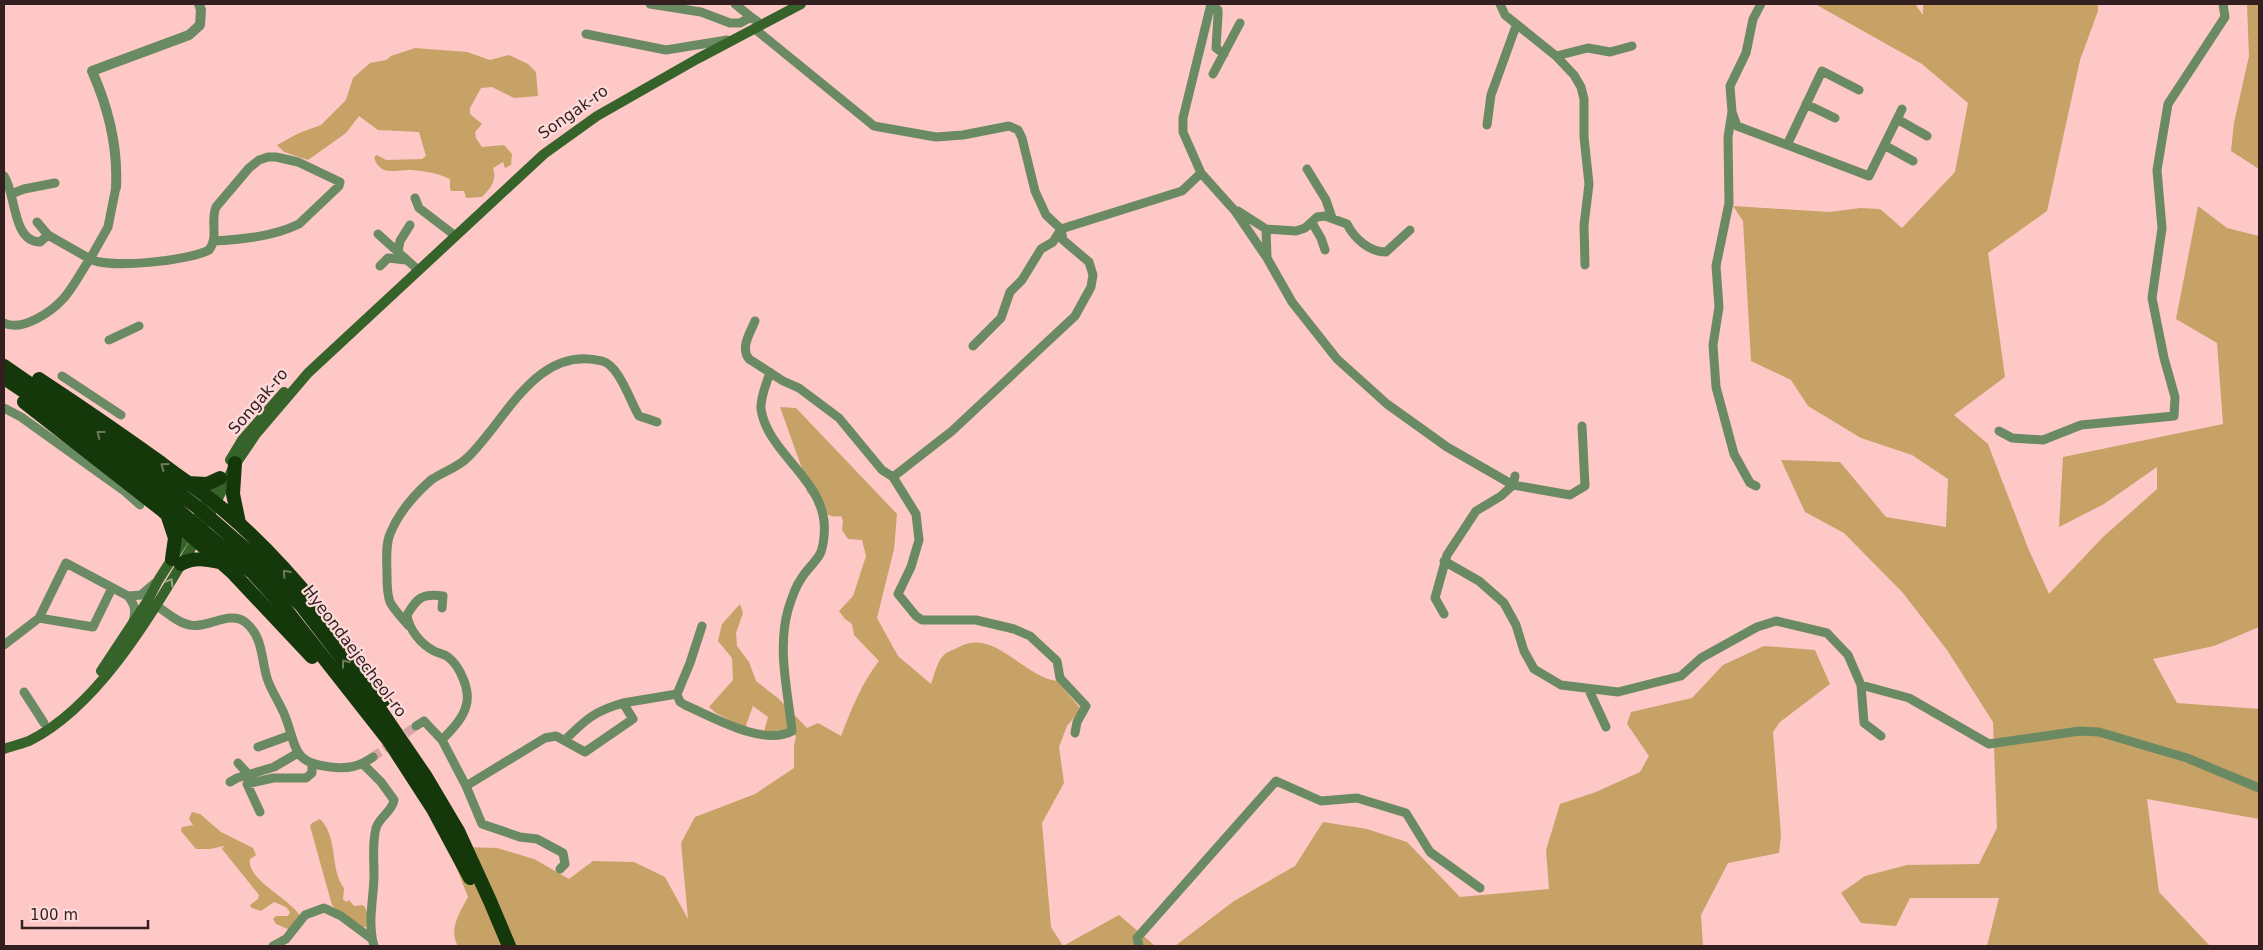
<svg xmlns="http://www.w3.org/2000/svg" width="2263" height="950" font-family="'DejaVu Sans',sans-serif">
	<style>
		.green { fill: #c6a266 }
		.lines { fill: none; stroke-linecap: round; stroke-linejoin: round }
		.minor-tunnel { stroke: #d5a6a5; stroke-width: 9; stroke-dasharray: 9 4.5; stroke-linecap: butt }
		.minor { stroke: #6a8a63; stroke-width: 9 }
		.tertiary { stroke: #6a8a63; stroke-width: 10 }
		.secondary { stroke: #356329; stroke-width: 10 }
		.trunk { stroke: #14380a; stroke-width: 14 }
		.oneway { stroke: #71795d }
		.oneway2 { stroke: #a3a58a }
		.labels { text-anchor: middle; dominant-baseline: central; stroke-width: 4.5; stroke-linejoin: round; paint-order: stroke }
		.street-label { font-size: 16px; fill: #331f1f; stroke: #fddbda }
	</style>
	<rect width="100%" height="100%" fill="#fec8c7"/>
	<path class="green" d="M1815,4h100l8,11v-11h175v7l-18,49 -33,151 -59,42 17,124 -51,38 34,29 40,104 21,46 54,-57 54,-48v-22l-53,37 -45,23 4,-70 160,-33 -6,-81 -41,-24 22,-113 29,22 32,8v391l-45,19 -61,13 24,44 82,6v110l-112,-20 12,93 51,54h-223l12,-48h-89l-14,28 -35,-3 -20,-30 24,-17 42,-11 72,-1 18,-36 -4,-106 -46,-72 -44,-57 -59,-60 -39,-21 -24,-52 59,2 46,55 60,10 2,-48 -36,-24 -51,-17 -53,-32 -17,-26 -40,-19 -8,-140 -10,-15 97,6 30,-4 20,1 22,19 53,-56 13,-69 -46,-39z
		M2247,4h12v165l-28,-18 3,-28 15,-67z
		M415,48l52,4 23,8 19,-5 19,9 8,8 2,24 -24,2 -22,-11 -11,1 -11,20v6l12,10 -7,8 1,6 6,9 22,-2 8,9 -1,11 -6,3 -2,-6 -10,6c4,12 -2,20 -11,29l-16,1 -2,-7h-13l-1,-3v-9c-12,-6 -26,-8 -39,-9 -14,-1 -31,8 -37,-13l3,-2 9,5 36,-1 4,-3 -7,-24 -41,-2 -19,-14 -13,17 -38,27 -24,-8 -7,-7 22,-12 22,-8 25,-25 7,-22 17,-15 16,-3 5,-4z
		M780,407l16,1 101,106 -3,35 -17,69 21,38 33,28c3,-8 6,-22 12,-28 3,-4 10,-6 14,-8 37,-22 64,28 100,33l24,28 -14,17 -8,21 5,36 -22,40 9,104 12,19h-605c-10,-16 2,-34 10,-49l-13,-33 8,-17 34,1 37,11 35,20 24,-18 41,1 31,15 23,42 -7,-76 14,-26 60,-23 39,-26v-22l2,-10 -12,-6 -20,2 4,-15 -15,-11 -8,22 -29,-15 -7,-6 24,-27 -1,-22 -14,-17 4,-17 18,-20 3,9 -7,20 1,13 12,16 7,19 23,18 28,29 11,-5 23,13c10,-26 20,-52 38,-75l-25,-26 -2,-11 -7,-5 -6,-8 14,-15 13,-40 -4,-16 -14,-1 -6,-9 1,-9 -2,-5c-17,4 -22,-13 -34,-24l-2,-15z
		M1764,646l51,4 15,34 -50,38 -7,10 8,104 -2,17 -51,10 -27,52 2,31h-528l59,-45 61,-35 28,-44 44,7 40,13 53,55 89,-8 -3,-39 14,-46 36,-12 44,-20 9,-16 -22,-32 4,-12 61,-14 31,-33z
		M192,812l8,2 21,18 32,16 3,7 -6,4c-4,21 40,39 50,57l-10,14 -14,-6 -3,-5 3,-3h12l2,-4 -4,-5 -12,-5 -13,9 -9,-3 -2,-3 8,-6 1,-4 -37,-46 2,-3 -14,3h-14l-15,-18 1,-4 11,-2 -4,-6z
		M320,819c19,19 9,49 24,69l-1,11 3,3 3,-2 5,6 9,-1c6,6 5,15 3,22 -13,1 -25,-12 -34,-22l-22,-79 2,-3z
		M1119,915l36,31h-92z"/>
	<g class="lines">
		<path class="minor-tunnel" d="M373,757l43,-31"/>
		<path class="minor" d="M650,4l51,8 29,11h10l11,-6 7,5
			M735,4l16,13
			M1211,4l-28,114v14l18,41 34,38 32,47 25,44 45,57 50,45 60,43 66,38 57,10 15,-9 -3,-60
			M1500,4l5,11 51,41 18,19 7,12 3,12v38l5,47 -5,41 1,40
			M1761,4l-8,15 -7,34 -16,33 2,26 5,14 132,50 33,-67
			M1211,5l7,5v5l-2,33 8,6
			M755,29l119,97 62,11 27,-2 46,-9 9,4 4,8 13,53 11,24 15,14 -8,13 -12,7 -19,31 -12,12 -9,26 -28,28
			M586,34l80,16 61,-10
			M1556,56l32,-8 22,4 22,-6
			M1213,74l27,-51
			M1806,104l29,14
			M1732,112l-4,25 1,66 -13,63 3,41 -6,38 3,42 18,67 16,29 6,3
			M1897,119l30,17
			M1487,125l4,-30 25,-69
			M1787,145l35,-74 37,19
			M1884,145l29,16
			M1307,169l19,31 6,18
			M4,176c12,16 8,66 36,66l8,-7 42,24 18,-32 8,-40
			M11,194l13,-5 31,-6
			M415,198l4,10 34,26
			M1238,211l28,18
			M37,222l11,13
			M1312,223l9,15 4,12
			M410,225l-10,16 -2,11 18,16
			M378,234l20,18
			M1267,257l-1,-28 30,2 9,-3 12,-11 8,-1 22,8c7,14 22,28 39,28l24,-22
			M380,266l8,-8 18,2
			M755,321c-5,12 -15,27 -6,38l34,22 16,7 40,30 43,52 11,7 23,37 3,26 -8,27 -13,27 18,22 6,4h54l38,9 16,7 27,25 3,17 26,28 -9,16 -2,11
			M4,323c18,9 47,-11 59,-24 11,-12 18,-28 27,-40 19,10 99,2 119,-9 10,-12 1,-29 7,-43l33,-39 10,-8 9,-3h8l22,5 42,20 -1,4 -40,38c-27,13 -56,15 -85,17
			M109,340l30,-14
			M62,376l59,39
			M4,408l17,9 102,73 17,15
			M1999,431l13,7 31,2 38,-15 93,-9 1,-19 -11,-39 -12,-60 10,-70 -5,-58 11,-66 57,-87 -2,-13
			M893,477l59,-46 123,-115 16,-29 2,-12 -4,-13 -26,-22 -2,-11 121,-38 19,-18
			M1444,561l35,20 25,22 12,22 8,26 10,18 27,16 57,7 63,-16 20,-18 56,-31 19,-6 51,12 21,22 13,30 3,38 17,13
			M128,596l13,-1 14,-12
			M157,606c9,6 21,17 33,19 16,4 40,-15 55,-3 18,14 16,36 22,56 4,13 13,25 18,38 12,30 6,47 45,51 18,2 29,0 43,-10
			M1444,614l-9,-16 12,-43 29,-44 25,-15 12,-11 2,-9
			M39,618l27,-55 62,33c7,9 8,14 5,26
			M409,626c-6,-7 -15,-16 -19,-24 -3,-8 -3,-18 -3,-26 0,-13 -2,-30 3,-42 8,-20 25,-40 41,-54 11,-8 26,-12 36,-22 39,-37 69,-114 135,-97 17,4 28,40 37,55l18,6
			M4,645l35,-27 54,9 19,-39
			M1861,685l48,13 80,46 91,-13 19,1 88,26 72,30
			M1589,690l17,37
			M24,692l20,31
			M677,694l3,8 5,3c28,12 79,42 107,26 -4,-39 -15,-82 -4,-121 3,-10 7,-23 13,-31 5,-9 14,-16 19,-25 4,-8 5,-24 4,-33 -5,-44 -57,-70 -63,-112 -1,-12 6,-26 9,-37
			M416,726l8,-5 18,19 24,46 79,-48 11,-2 29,16 48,-33 -10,-16 54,-9 13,-31 12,-37
			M442,740c8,-9 21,-21 24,-34 5,-15 -6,-40 -18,-49 -4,-3 -10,-4 -14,-6 -13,-7 -25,-21 -27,-36 10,-17 15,-22 36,-19l-1,12
			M565,740c21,-21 30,-29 58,-37
			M258,747l33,-12
			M238,763l10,11
			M363,764l18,18 13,18c-2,12 -14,16 -18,28 -4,16 -2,30 -2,46 0,25 -7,47 0,72
			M230,782l7,-4 37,-11 24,-14
			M466,786l16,38 38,13 17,2 26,14 2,11 -5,5
			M260,812l-13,-28 26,-6h33l6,-5v-8
			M273,946l13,-7 19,-24 19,-7 17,8 31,23
			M1139,946l-2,-8 139,-157 45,20 36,-3 49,15 24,39 50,36"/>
		<path class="tertiary" d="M116,187c2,-40 -8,-80 -24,-116l97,-36 11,-10 1,-15 -2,-6"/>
		<path class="secondary" d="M230,460l12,-20 42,-48
			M198,517l23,-40
			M206,523l27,-55 23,-34 52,-61 236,-219 53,-38 100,-57 104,-55
			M101,671l47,-71 11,-21 32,-50
			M4,749c8,-3 17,-5 25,-8 74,-37 128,-137 170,-206"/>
		<path class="trunk" d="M4,366l65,45 128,96 52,45 52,53 69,90 56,82 32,54 32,70 19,45
			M4,378l39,26 112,87 98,82 30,33 106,135 44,68 37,69
			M39,379c41,27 82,55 122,84 19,15 40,28 58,43 65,54 119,123 165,194
			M24,402l138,108 70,62 80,85
			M235,463l-2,31 6,29
			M187,483l20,1 13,-6
			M168,517l7,21 -3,21
			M181,564c12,-7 25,-5 38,-2"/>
	</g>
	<defs><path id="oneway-chevron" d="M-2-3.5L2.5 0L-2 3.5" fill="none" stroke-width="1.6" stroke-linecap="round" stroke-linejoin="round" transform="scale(1.25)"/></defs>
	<g class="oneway">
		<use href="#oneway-chevron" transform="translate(100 434) rotate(-142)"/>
		<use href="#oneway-chevron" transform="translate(164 466) rotate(-144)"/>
		<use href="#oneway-chevron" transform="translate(286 573) rotate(-132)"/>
		<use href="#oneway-chevron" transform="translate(345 663) rotate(-127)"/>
	</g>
	<use class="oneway2" href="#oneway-chevron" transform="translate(170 582) rotate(-59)"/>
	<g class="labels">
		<g class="street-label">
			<text transform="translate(573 112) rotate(-35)">Songak-ro</text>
			<text transform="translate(258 401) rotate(-49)">Songak-ro</text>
			<text transform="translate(355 651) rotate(53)">Hyeondaejecheol-ro</text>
		</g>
	</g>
	<rect width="2263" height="950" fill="none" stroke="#331f1f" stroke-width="10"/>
	<path d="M22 920v8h126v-8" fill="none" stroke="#331f1f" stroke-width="2.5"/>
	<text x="30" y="920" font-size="15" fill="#331f1f" stroke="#fddbda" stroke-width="4" paint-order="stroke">100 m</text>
</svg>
